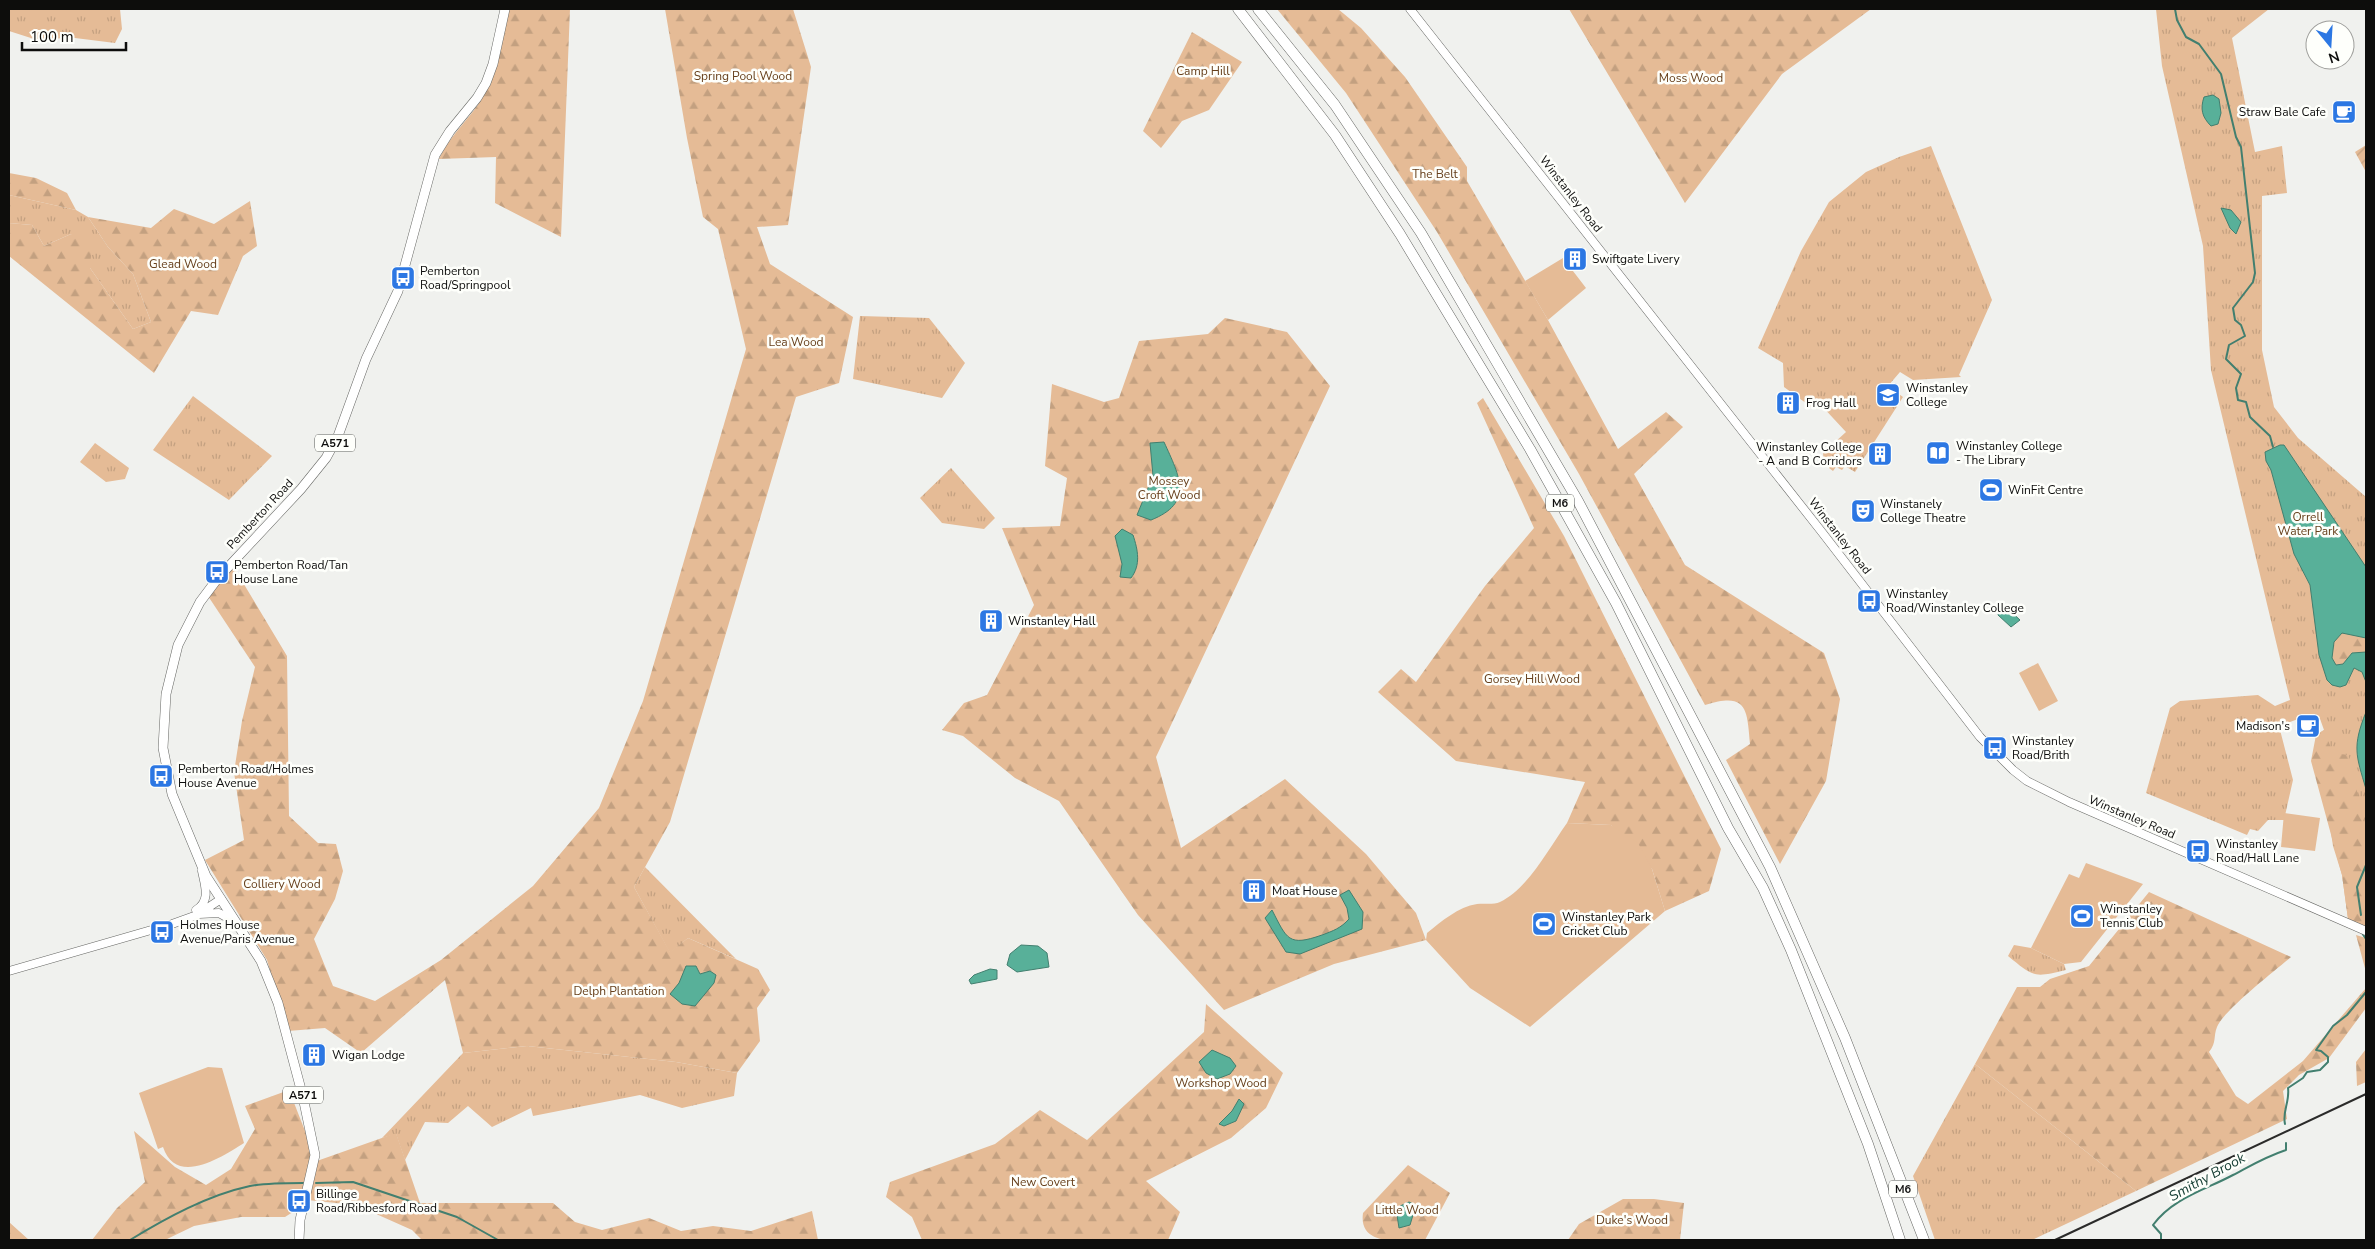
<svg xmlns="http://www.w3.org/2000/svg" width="2375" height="1249" font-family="'Nunito Sans',sans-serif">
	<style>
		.grass { fill: url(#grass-tufts) }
		.forest { fill: url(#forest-firs) }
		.garden { fill: url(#garden-furrows) }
		.pitch { fill: #e5bb96 }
		.water { fill: #58b099; stroke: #427f6f }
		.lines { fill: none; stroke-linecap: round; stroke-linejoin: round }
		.stream { stroke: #427f6f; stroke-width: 2 }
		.secondary-casing { stroke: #676865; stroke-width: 9 }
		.primary-casing { stroke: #676865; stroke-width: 10 }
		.highway-casing { stroke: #676865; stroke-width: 11 }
		.secondary { stroke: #fff; stroke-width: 8 }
		.primary { stroke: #fff; stroke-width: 9 }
		.highway { stroke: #fff; stroke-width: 10 }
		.rail { stroke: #2b2b2a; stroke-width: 2 }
		.labels { text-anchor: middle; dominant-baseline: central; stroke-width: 5; stroke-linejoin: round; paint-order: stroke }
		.shield { fill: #fefffb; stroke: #555654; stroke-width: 1 }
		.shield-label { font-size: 11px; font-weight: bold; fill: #0d0d0c }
		.park-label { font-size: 12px; fill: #67401c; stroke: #fefffb }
		.poi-label { font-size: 12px; fill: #0d0d0c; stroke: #fefffb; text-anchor: start }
		.street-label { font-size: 12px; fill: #0d0d0c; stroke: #fefffb }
		.water-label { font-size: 14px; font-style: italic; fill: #184036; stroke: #fefffb }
	</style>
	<defs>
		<pattern id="grass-tufts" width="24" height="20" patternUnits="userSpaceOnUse" patternTransform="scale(1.25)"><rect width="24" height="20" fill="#e5bb96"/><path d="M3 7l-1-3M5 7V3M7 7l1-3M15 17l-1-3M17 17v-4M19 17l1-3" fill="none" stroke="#c3a080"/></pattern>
		<pattern id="forest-firs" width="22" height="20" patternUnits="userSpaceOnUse" patternTransform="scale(1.25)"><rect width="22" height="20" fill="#e5bb96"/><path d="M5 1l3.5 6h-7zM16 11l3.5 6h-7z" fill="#c3a080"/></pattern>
		<pattern id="garden-furrows" width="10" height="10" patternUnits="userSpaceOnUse" patternTransform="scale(1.25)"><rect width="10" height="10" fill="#e5bb96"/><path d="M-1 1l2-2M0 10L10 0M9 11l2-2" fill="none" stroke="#c3a080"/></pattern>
	</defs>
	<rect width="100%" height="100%" fill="#f0f1ee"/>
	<path class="grass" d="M9,9h111l2,20 -7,14 -40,-5 -41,1 -25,-8z
		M2156,9h113l-37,29 23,114 27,-6 5,47 -25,3v154l12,57 24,31 68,59v431l-18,-9 -6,-44 -9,-29 -17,-111 8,-5 -5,-14 -21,3 -19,7 14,54 -9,40h-16l-10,11 -8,-2 -3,6 -101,-42 24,-85 10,-7 78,-6 17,11 15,-6 -79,-330 -8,-124 -41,-180z
		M1931,146l61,154 -33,75 2,2 -48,3 -13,-8 -12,14 15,11 -48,75 -10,-6 -3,4 -6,-3 -3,4 -4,-3v-3l-2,2 -3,-2 -1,-12 23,-21 -26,-28 -6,5 -30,-22 -1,-24 -25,-15 43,-97 28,-49 37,-30 33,-15z
		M9,195l67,15 12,7 20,30 25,27 18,48 -18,7 -43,-61 -19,-34 -27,12 -12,-21 -23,-2z
		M860,316l69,2 36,45 -23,35 -89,-19z
		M193,396l79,60 -43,44 -76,-50z
		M95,443l34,25 -4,11 -19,3 -26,-20z
		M951,468l44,50 -11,11 -42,-6 -22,-25z
		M645,867l91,92 -48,-21 -18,15 -36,-66z
		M2014,945l17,3 33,16 2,6c-33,8 -32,7 -58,-14z
		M527,1046l149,16 61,11 -3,23 -52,12 -42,-13 -107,21 -2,-8 -39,19 -24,-21 -20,17 -23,-1 -20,38 -9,-26 -14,4 81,-85z
		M1975,1064l161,127 -104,49h-97l-22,-64z"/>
	<path class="forest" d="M508,9h62l-9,228 -66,-34 1,-46 -57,2c9,-20 25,-35 38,-53 20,-29 25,-62 31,-97z
		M665,9h128l18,58 -23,158 -31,2 13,37 83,53 -14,66 -43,14 -126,425 -36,65 36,65 18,-14 70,31 12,21 -13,18 3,33 -23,32 -61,-11 -149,-16 -64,7 -18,-73 -84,73 -36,-25 -37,3 -21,-71 -62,-100 39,-20 -10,-68 8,-51 13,-54 -47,-71 25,-30 54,90 2,160 29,27 18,1 7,27 -8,28 -21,40 19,47 42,15 66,-41 92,-74 66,-78 44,-107 103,-352 -28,-120 -15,-12 -16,-79z
		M1277,9h61l23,19 44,49 62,90v14l81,139 70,129 48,-37 17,15 -49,47 51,91 139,88 16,46 -14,82 -46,83 -54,-104 24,-16c-3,-36 -3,-52 -45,-39l-126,-231 -142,-242 -91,-139z
		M1569,9h302l-89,65 -97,129z
		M1192,32l50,30 -33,48 -27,11 -21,27 -18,-17z
		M9,173l27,5 31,15 9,17 -67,-15z
		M250,201l7,45 -14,10 -25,59 -27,-4 -37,62 -145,-117v-33l23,2 12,21 27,-12 21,10 -2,24 43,61 18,-7 -18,-48 -25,-27 -20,-30 63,11 23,-19 40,15z
		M1225,318l62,14 43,54 -174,371 25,91 104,-69 81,75 50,59 10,27 -92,24 -110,46 -86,-95 -79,-114 -44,-23 -52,-42 -21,-6 22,-27 23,-8 47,-90 -32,-77 58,-2 7,-48 -22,-12 7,-82 52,18 15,-4 20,-57 69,-7z
		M1483,398l81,138 157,313 -12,42 -44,20 -13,-42 -41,-44 -44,-2 18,-41 -129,-21 -78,-69 23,-23 15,13 69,-96 49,-58 -57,-125z
		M2342,633l24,5v14l-14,1 -9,11 -7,1 -4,-7 2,-16z
		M2324,730l9,23 15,2 4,11 14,70v92l-18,-9 -6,-44 -31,-114 5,-26z
		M2149,892l142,65c-15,13 -68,54 -74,70 -4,10 0,15 -8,25l27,44 12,8 55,-43 63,-73v20l-37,50 -30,17 -16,16 4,28 -151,72 -161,-127 42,-77h23l10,-8 39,-13z
		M2356,935l10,3v34z
		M1206,1004l77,69 -17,35 -35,30 -85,43 34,31 -12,28h-246l-10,-23 -26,-20 4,-15 105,-38 45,-34 47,30 117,-108z
		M2366,1049v33l-9,4 -1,-24z
		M289,1090l25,64 -18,56 -11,7h-44l-47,9 -29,14h-73l25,-32 28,-26 -11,-51 41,36 31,18 25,-16 24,-40 -10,-23z
		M396,1133l24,70h133l22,19 27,8 47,-12 32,13 32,-5 38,5 61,-20 6,29h-396l-10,-10 -56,-25 -49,-5 7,-38z
		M1408,1165l42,28 -25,47c-22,0 -67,8 -62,-27z
		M1623,1199h31l30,4 -4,37h-112l11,-16z
		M9,1222l20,18h-20z"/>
	<path class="garden" d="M2366,145v27l-11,-20z"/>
	<path class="pitch" d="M1563,258l23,30 -38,32 -23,-39z
		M2038,663l20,38 -19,10 -20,-38z
		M2284,813l36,5 -5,33 -34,-4z
		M1567,823l44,2 27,18 14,26 13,42 -135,116 -60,-39 -44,-48 1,-7c15,-12 31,-26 50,-29 8,-1 16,1 23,-2 28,-13 49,-54 67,-79z
		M2086,863l57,21 -62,78 -17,2 -33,-16 38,-74 10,4z
		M208,1067l14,1 22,75c-22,14 -68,44 -81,4l-5,2 -19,-56z"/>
	<path class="water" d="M2213,95l6,4 2,14 -3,11 -7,2c-9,-9 -11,-17 -7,-29z
		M2221,208l10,2 10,12 -5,12 -6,-6z
		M1164,442c16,35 30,61 -13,78l-14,-5 16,-39 -3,-33z
		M2280,445h4l82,122v71l-24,-5 -8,9 -2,16 4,7 7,-1 9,-11 14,-1v30l-4,-10 -8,-4 -8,17 -6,2 -8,-2 -5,-5 -8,-25 -9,-70 -16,-31 -23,-84 -5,-9 -1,-9z
		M1122,529l11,6c5,15 8,30 -2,43l-11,-1 2,-13 -7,-28z
		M2001,606h4l15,14 -9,7 -13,-12z
		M2366,712v77c-10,-34 -14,-42 0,-77z
		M1349,890l14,22 -1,17 -62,25 -14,-2 -21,-34 7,-8c15,29 16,37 50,25 11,-4 19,-7 27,-16l-2,-11 -7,-13z
		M1021,945l17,1 9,7 2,14 -32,5 -10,-7 3,-11z
		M686,966h10l4,8 10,-3 6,4 -2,8 -19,23 -13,-2 -12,-10 9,-11z
		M990,969l7,1v9l-26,5 -2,-4 5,-5z
		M1212,1050l18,8 6,8 -6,8 -13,5 -11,-6 -7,-11z
		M1239,1099l5,5 -8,17 -12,5 -5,-2 13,-13z
		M1409,1202l7,3 -6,20 -11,3 -2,-13 3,-9z"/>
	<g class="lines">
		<path class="stream" d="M2175,9l2,11 9,17 13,7 22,30 15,63 5,10 14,126 -2,9 -20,26 2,12 6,5 4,11 -16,9 -3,14 15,15 -5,14 2,12 8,2 4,15 20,19 3,11
			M2361,915l-4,-28 9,-22
			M2362,933l4,6
			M2285,1124c-3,-12 5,-23 3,-36l15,-10 4,-6 13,-2 8,-8v-5l-7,-6 -5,-1 17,-24 14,-11 19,-23
			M316,1183l37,-1 104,35 41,23
			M130,1240c36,-22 78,-45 120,-54 17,-3 36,-3 53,-3
			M2144,1240h4
			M2161,1240v-6l-8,-9c20,-27 52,-35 80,-50 19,-10 32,-18 53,-25v-7"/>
		<defs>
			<path id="secondary" d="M1410,9l411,522 159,206 33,33 14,11 42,21 297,129
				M196,910c15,-9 9,-24 6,-39
				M199,914l20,-1 16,9
				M9,971l163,-47 25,-9 24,-16"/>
			<path id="primary" d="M299,1240l1,-20 15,-65 -12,-58 -25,-94 -17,-42 -55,-85 -34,-82 -9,-46 3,-54 12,-49 22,-43 18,-24 83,-89 25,-31 12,-22 28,-77 32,-68 37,-136 15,-24 27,-33 9,-15 7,-19 12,-55"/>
			<path id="highway" d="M1238,9l97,126 65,99 130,215 86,154 112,225 35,60 28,62 77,194 32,96
				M1258,9l77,96 86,128 157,268 192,366 75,171 79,202"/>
		</defs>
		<use href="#secondary" class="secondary-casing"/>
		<use href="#primary" class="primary-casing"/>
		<use href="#highway" class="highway-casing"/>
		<use href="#secondary" class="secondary"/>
		<use href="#primary" class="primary"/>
		<use href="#highway" class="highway"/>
		<path class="rail" d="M2055,1240l311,-146"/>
	</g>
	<defs>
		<symbol id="cafe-square" viewBox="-11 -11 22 22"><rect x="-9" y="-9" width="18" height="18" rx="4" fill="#2c77e3" stroke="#fefffb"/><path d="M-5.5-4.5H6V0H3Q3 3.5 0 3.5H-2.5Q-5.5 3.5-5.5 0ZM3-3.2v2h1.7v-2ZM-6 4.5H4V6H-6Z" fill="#fff"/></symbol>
		<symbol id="building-square" viewBox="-11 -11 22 22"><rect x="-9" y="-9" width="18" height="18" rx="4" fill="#2c77e3" stroke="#fefffb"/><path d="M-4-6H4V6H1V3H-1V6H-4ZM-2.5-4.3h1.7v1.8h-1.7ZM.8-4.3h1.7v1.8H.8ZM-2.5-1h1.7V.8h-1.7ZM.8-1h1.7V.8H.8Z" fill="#fff"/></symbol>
		<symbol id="bus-square" viewBox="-11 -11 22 22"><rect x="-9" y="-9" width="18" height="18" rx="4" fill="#2c77e3" stroke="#fefffb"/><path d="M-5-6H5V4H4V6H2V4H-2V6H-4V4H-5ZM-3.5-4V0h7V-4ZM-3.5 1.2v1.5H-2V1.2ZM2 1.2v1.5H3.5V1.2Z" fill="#fff"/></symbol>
		<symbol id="university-square" viewBox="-11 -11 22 22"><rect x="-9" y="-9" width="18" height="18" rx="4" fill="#2c77e3" stroke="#fefffb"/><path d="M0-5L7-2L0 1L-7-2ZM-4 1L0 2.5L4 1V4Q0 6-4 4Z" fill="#fff"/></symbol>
		<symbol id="library-square" viewBox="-11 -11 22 22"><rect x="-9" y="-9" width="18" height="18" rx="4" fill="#2c77e3" stroke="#fefffb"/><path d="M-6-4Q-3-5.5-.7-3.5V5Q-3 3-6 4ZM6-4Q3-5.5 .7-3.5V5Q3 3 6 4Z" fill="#fff"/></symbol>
		<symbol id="stadium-square" viewBox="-11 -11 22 22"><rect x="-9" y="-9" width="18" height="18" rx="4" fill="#2c77e3" stroke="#fefffb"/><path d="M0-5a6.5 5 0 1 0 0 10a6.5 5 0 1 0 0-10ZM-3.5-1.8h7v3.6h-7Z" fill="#fff"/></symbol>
		<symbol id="theatre-square" viewBox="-11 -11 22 22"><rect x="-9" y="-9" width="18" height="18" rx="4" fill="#2c77e3" stroke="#fefffb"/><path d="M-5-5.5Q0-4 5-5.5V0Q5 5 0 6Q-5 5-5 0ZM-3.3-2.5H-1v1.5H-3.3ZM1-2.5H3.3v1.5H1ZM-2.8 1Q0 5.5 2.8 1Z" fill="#fff"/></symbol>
	</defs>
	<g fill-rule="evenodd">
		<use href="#cafe-square" x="2330" y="98" width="28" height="28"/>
		<use href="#building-square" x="1561" y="245" width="28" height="28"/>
		<use href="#bus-square" x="389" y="264" width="28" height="28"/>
		<use href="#university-square" x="1874" y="381" width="28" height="28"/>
		<use href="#building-square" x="1774" y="389" width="28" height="28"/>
		<use href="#library-square" x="1924" y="439" width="28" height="28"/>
		<use href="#building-square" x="1866" y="440" width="28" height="28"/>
		<use href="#stadium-square" x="1977" y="476" width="28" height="28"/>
		<use href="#theatre-square" x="1849" y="497" width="28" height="28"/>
		<use href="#bus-square" x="203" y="558" width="28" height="28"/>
		<use href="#bus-square" x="1855" y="587" width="28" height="28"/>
		<use href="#building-square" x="977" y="607" width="28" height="28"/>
		<use href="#cafe-square" x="2294" y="712" width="28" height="28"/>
		<use href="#bus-square" x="1981" y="734" width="28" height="28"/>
		<use href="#bus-square" x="147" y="762" width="28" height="28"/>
		<use href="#bus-square" x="2184" y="837" width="28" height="28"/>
		<use href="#building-square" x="1240" y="877" width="28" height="28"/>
		<use href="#stadium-square" x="2068" y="902" width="28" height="28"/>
		<use href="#stadium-square" x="1530" y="910" width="28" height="28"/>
		<use href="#bus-square" x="148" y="918" width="28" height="28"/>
		<use href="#building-square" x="300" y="1041" width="28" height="28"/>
		<use href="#bus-square" x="285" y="1187" width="28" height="28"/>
	</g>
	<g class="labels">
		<g class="shield">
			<rect x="315" y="434.5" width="40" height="17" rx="4"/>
			<rect x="1546" y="494.5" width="28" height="17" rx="4"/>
			<rect x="283" y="1086.5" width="40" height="17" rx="4"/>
			<rect x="1889" y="1180.5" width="28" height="17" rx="4"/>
		</g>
		<g class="shield-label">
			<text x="335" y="443">A571</text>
			<text x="1560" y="503">M6</text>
			<text x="303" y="1095">A571</text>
			<text x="1903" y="1189">M6</text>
		</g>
		<g class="park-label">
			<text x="1203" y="71">Camp Hill</text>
			<text x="743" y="76">Spring Pool Wood</text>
			<text x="1691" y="78">Moss Wood</text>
			<text x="1435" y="174">The Belt</text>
			<text x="183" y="264">Glead Wood</text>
			<text x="796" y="342">Lea Wood</text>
			<text x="1169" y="481">Mossey<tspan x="1169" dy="14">Croft Wood</tspan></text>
			<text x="2308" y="517">Orrell<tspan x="2308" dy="14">Water Park</tspan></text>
			<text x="1532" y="679">Gorsey Hill Wood</text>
			<text x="282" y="884">Colliery Wood</text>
			<text x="619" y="991">Delph Plantation</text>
			<text x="1221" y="1083">Workshop Wood</text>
			<text x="1043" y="1182">New Covert</text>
			<text x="1407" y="1210">Little Wood</text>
			<text x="1632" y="1220">Duke's Wood</text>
		</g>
		<g class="poi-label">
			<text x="2326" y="112" text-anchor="end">Straw Bale Cafe</text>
			<text x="1592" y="259">Swiftgate Livery</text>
			<text x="420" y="271">Pemberton<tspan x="420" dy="14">Road/Springpool</tspan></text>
			<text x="1906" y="388">Winstanley<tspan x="1906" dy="14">College</tspan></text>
			<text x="1806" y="403">Frog Hall</text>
			<text x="1956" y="446">Winstanley College<tspan x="1956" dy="14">- The Library</tspan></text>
			<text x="1862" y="447" text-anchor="end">Winstanley College<tspan x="1862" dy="14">- A and B Corridors</tspan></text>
			<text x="2008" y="490">WinFit Centre</text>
			<text x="1880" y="504">Winstanely<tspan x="1880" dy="14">College Theatre</tspan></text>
			<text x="234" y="565">Pemberton Road/Tan<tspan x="234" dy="14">House Lane</tspan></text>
			<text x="1886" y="594">Winstanley<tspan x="1886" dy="14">Road/Winstanley College</tspan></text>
			<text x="1008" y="621">Winstanley Hall</text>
			<text x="2290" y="726" text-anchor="end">Madison's</text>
			<text x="2012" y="741">Winstanley<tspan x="2012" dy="14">Road/Brith</tspan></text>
			<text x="178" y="769">Pemberton Road/Holmes<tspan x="178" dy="14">House Avenue</tspan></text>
			<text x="2216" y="844">Winstanley<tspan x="2216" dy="14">Road/Hall Lane</tspan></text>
			<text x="1272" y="891">Moat House</text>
			<text x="2100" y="909">Winstanley<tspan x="2100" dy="14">Tennis Club</tspan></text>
			<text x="1562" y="917">Winstanley Park<tspan x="1562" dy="14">Cricket Club</tspan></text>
			<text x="180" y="925">Holmes House<tspan x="180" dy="14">Avenue/Paris Avenue</tspan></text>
			<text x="332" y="1055">Wigan Lodge</text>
			<text x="316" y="1194">Billinge<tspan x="316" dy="14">Road/Ribbesford Road</tspan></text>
		</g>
		<g class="street-label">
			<text transform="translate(1571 194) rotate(52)">Winstanley Road</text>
			<text transform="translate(260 514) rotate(-47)">Pemberton Road</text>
			<text transform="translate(1840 536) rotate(52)">Winstanley Road</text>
			<text transform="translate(2132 817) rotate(23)">Winstanley Road</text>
		</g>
		<g class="water-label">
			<text transform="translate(2207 1177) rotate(-29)">Smithy Brook</text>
		</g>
	</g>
	<rect width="2375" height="1249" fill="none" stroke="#0d0d0c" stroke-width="20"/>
	<g transform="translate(2330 45) rotate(162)"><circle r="24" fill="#fefffb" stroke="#9e9e9b"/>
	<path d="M0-4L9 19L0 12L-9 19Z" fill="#2c77e3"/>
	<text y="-8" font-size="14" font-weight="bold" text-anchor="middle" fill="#0d0d0c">N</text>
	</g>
	<path d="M22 42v8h104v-8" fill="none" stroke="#0d0d0c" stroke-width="2.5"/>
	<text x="30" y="42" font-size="15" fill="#0d0d0c" stroke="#fefffb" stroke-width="4" paint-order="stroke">100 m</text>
</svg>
